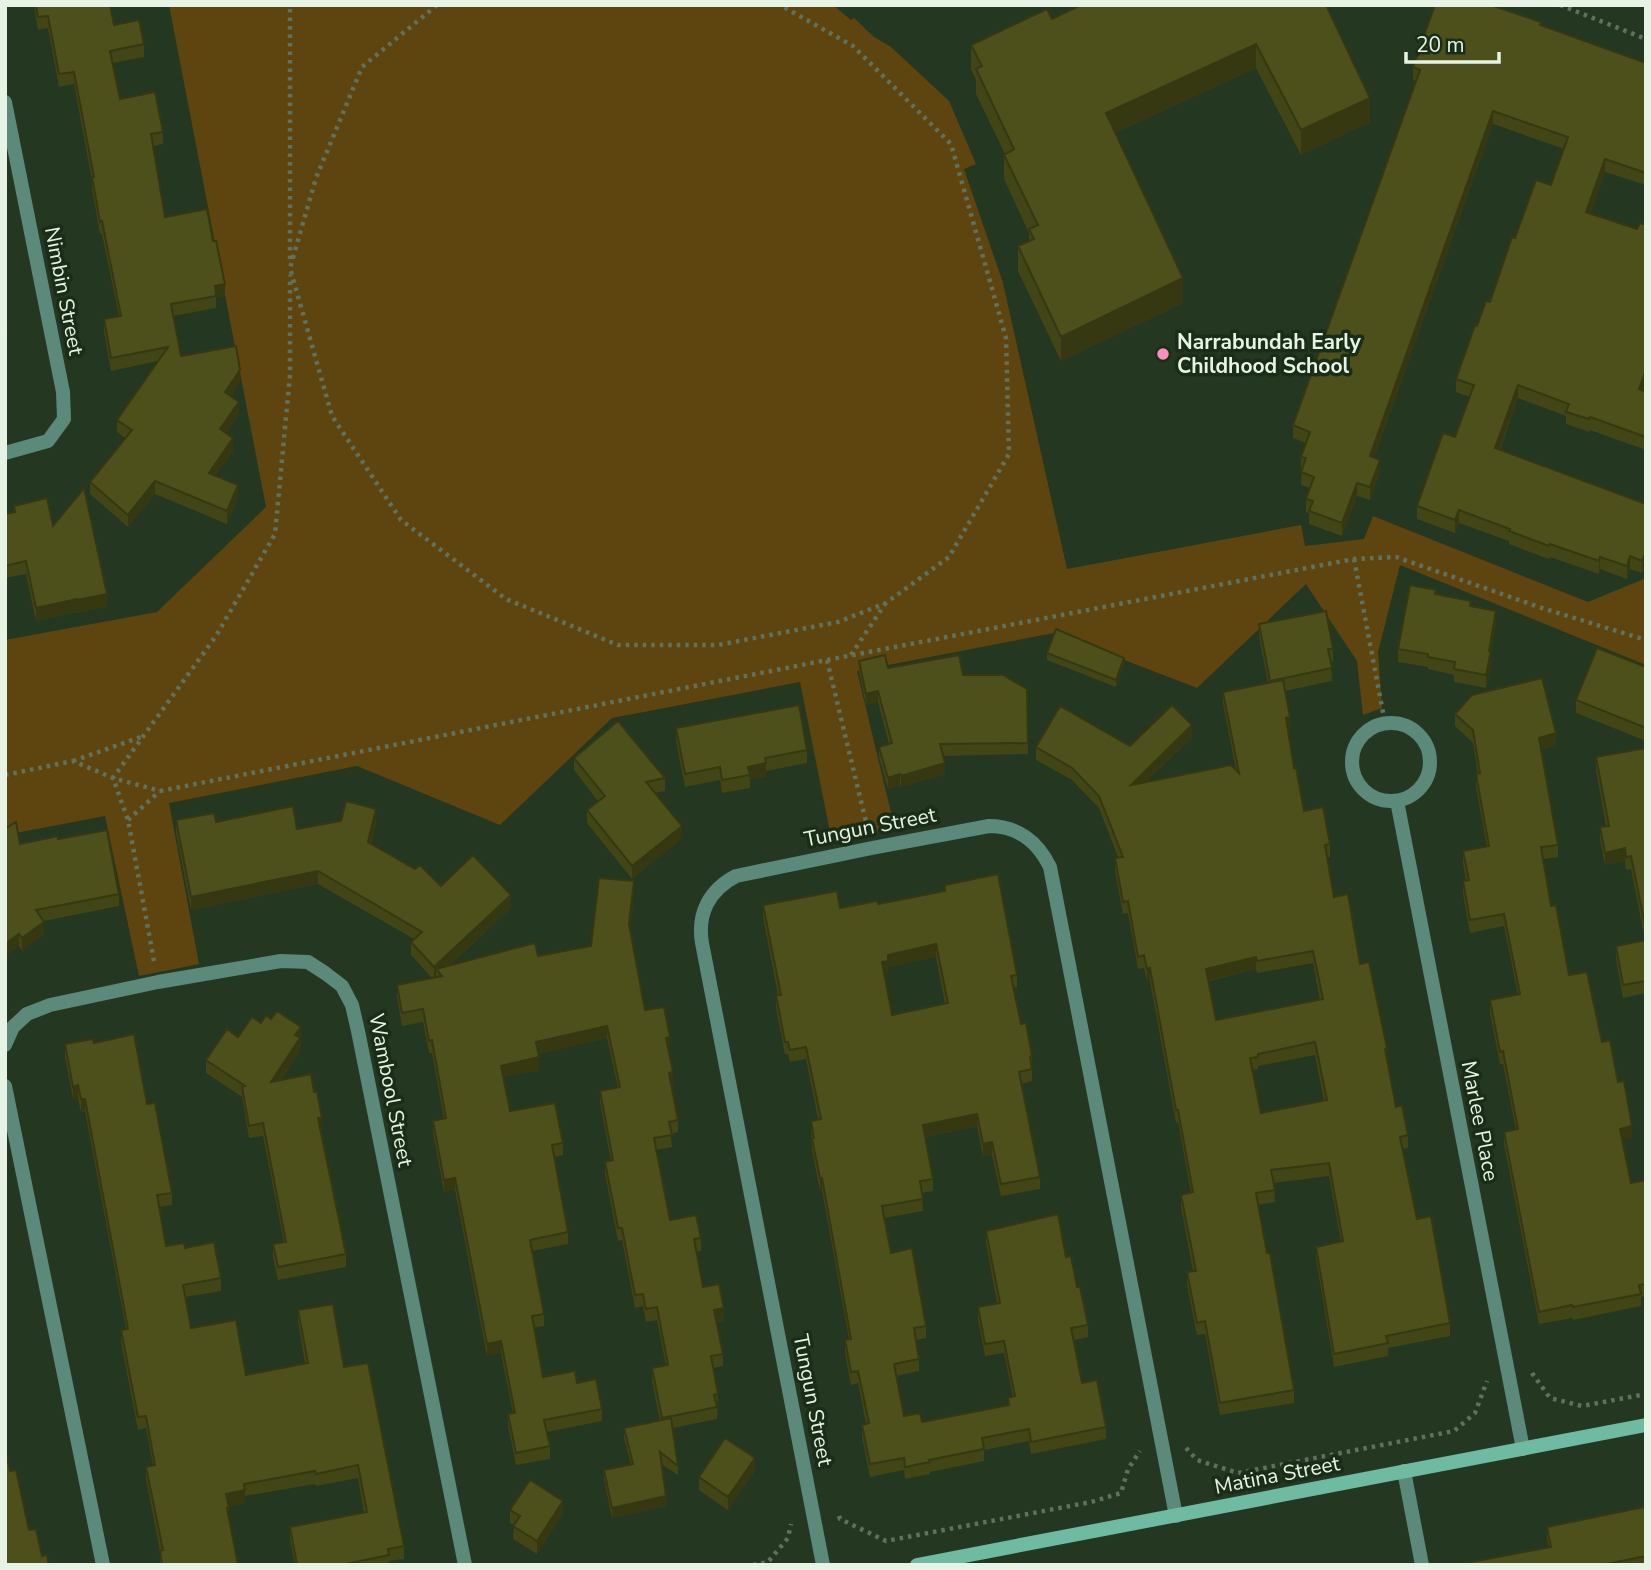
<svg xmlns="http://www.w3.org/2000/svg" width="1651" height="1570" font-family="'Nunito Sans',sans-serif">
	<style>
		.green { fill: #5e4510 }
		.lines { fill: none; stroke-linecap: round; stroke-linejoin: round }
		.path { stroke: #60715d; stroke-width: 4.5; stroke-dasharray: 3.5 5; stroke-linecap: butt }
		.street { stroke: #5b897a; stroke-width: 14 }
		.secondary { stroke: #6ebba2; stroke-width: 14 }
		.wall { fill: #424516; fill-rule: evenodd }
		.shaded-wall { fill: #363812 }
		.building { fill: #4d501a; stroke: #363812; stroke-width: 2; fill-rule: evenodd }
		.poi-dot { fill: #fe8ebd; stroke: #1a2d17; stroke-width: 2.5 }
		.labels { text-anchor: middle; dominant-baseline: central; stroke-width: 7; stroke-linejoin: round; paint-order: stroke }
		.street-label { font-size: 21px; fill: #e7f3e5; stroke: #1a2d17 }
		.poi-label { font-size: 21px; font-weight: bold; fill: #e7f3e5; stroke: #1a2d17; text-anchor: start }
	</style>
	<rect width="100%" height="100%" fill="#243721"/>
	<path class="green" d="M169,5h664l18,15 3,-2 20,19 17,10 58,54 27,63 -12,5 39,114 64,286 234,-44 4,21 59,-7 9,-23 215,86 58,-24v87l-246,-100 -22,87 4,56 -19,7 -6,-54 -51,-77 -109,104 -143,-55 -197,38 38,158 -63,13 -32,-160 -188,36 -112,107 -143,-59 -188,37 30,161 -60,12 -34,-160 -100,19v-195l152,-28 109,-105z"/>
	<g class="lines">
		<path class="path" d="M437,5l-75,62 -46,111 -26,90 42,148 69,104 105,79 112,46h100l120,-23 48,-19 63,-46 60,-103 -3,-116 -55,-194 -98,-98 -73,-41
			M1560,5l86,34
			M290,259v-254
			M1354,559l31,164
			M851,655l34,-51
			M827,660l40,166
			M73,761l68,-24
			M5,775l68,-14 40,17 47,13 667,-131 527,-101 42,-2 143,50 107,33
			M128,820l32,-29
			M154,961l-26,-141 -15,-42 103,-142 59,-102 15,-159v-100
			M1532,1373l18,25 32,8 64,-12
			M1186,1448l11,12 41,13 216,-42 21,-18 12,-32
			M839,1516l1,3 46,22 205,-39 30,-9 7,-24 12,-18
			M753,1565l15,-3 20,-24 3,-14"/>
		<path class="street" d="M5,102l58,290 1,27 -16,22 -43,12
			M1352 762a39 39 0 1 1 78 0a39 39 0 1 1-78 0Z
			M1397,801l126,648
			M5,1045l8,-18 14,-13 23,-9 108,-23 123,-21 27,1 17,11 17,13 10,19 6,26 107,534
			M5,1086l98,479
			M1404,1471l18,94
			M823,1565l-121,-622c-5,-29 7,-53 34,-67l136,-28 117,-22c29,0 49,16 61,41l126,649"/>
		<path class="secondary" d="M917,1565l729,-140"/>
	</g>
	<path class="wall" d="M34,5h76l4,20 30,19v13l-31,6 7,36 43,33v12l-10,2 12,71 60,79 -9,2v10l-43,8 8,40 59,26 -9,14 8,19 -13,18 7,18 -17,24 22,23 -11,26 -72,-30 -27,33 -38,-33v-12l35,-44 -8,-6v-12l41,-59 -47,10 -7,-39v-13l15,-3 -17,-82h-2l-8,-45v-9l-18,-96 -15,3 -11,-59 -10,2z
		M1326,5l44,117 -69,33 -45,-87 -141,65 68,170 -122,58 -43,-90v-25l11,-5v-8l-25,-54v-24l1,-1 -29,-60v-14l-5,-11v-24l81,-26z
		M1541,26l105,37v122l-41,-13 -15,41 47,16 9,-4v158l-3,8 3,1v58l-56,-20 -1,2 -23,-8v-8l-48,-18 -18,52 146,54v61l-4,8 -12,-4 -3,10 -27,-10 -1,5 -49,-17 -1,2 -40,-15v-3l-50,-18 -4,10 -38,-14v-13l38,-69 15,-40 -14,-5v-13l21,-53 13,-24 25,-64 36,-53 13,-36 -71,-25 -119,334 6,15 -10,27 -13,-4 -15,40 -33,-12v-11l-3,-1v-13l4,-11 -9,-3 1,-15h-1v-13l5,-14 -13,-5v-13l123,-344 -3,-1v-13z
		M14,506l39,20 54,80 -30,7v-1l-41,9 -10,-47 -21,4v-64l9,-2z
		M1436,595l35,11 25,18 -5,27v13l-5,24 -32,-6v-7l-26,-6v-2l-30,-5v-13z
		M1259,624l74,25v12l-2,1 1,19 -47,10 5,39h-2l6,38 10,43 26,33v13h-3l7,40 26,67 27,97 9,46 12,28v13l-6,1 15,70 33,104v13l-62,12v8l-54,11 -18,-108v-12l25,-5 -12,-66 -55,7 1,19 -17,3 36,185v13l-74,12 -15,-81 -8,1 -10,-50v-13l6,-1 -12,-64v-12l10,-2 -13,-71 -2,1 -26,-142h-3l-3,-13 -6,1 -10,-56 -5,1 -8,-43v-13l3,-1 -19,-49 -27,-28 -36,-20v-13l94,-1 62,-8 -45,43 89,-11 -13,-66v-12l45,-9 -9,-46zM1313,963l7,37 -104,20 -7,-39 47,-12 1,4zM1315,1055l9,46 -63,12 -9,-43 6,-1v-3z
		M1047,653l77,11 -8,23 -69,-27z
		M859,661l29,7 75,7 64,14 1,65 -85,2 2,18 -44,13 -1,-2 -12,4 -9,-31v-11l10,-3 -11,-42 -12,3 -7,-33z
		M1646,667v74l-70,-28v-13z
		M1455,714l101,32 -14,3 16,96v12l-15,2 8,47 18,69 33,67 16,40 14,56 -9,2 8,43 15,-3v116l-5,1v9l-68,14 -1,-2 -33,6 -35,-180v-12l12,-2 -13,-66h-3l-10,-51v-13l28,-5 -14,-69 -34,7 -7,-39v-13h3l-3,-18v-12l24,-4 -11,-60v-13h2l-5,-31 -18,-17z
		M676,728l131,22v13l-41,8v5l-16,4v8l-28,5 -2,-13 -35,7 -9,-46z
		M1646,748v245l-23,5 -7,-39v-13l29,-6 -14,-71 -5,1 -1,-9 -20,4 -5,-25v-13l6,-1 -10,-56v-13z
		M574,758l91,20v13l-10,2 27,45 -50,41 -45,-56v-13l11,-9 -24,-31z
		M176,820l121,9 79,-8 -5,23 70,42 70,22 -62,58 89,-10 53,-10 43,-53 -4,36 15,81 25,39 -2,1 5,35h-2l7,35v12l-7,2 1,13 -16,3 14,70 31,18v13h-5l7,36 21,33 -7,2 6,32v12l-10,2 5,26 -1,25 -44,9 5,38v9l-17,-11 5,42 -54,12 -8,-38v-10l27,-5 -7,-27v-10l36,-7 -8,-40v-13l14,-2 -9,-46 -11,2 -3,-16 -8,2 -13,-68 -4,1 -13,-67v-12l6,-1 -11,-58v-12l18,-3 -11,-50 -69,16 1,16 -35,7 6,34 53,32v12l-8,2 13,75v12l-36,7 12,63v12l-10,2 9,49 34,6 25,26v12l-55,11 3,14v13l-34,6 -8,-39v-12l5,-1 -12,-60 -14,3 -32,-166 -11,2 -11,-59v-12l11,-2 -12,-66h-3l-6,-31 -21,4 -5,-29v-12l35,-7 -21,-23v-13l3,-3 -96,-55 -127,26 -15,-77z
		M58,839l61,55v12l-75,15v13l-22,17 -3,-5 -14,10 15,-112z
		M945,885l72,90v12l-4,1 8,36 11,32v25l-10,3 18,93v12l-39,7 -9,-41 -9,2 -6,-31 -51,11 7,42v12l-11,2 1,18 -38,7 6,35 35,73v12l-10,2 3,19v12l-23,5 8,40 18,6 86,-17v-7l5,-1 -9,-44 -19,3 -7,-37v-12l19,-4 -11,-60v-12l80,26 11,30 11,38v12l-14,3 8,43 24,44v12l-75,15 -2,-13 -45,9v11l-54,11v2l-25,5 -1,-9 -34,7 -8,-40v-12l4,-1 -8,-41 -7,2 -6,-32v-13l4,-1 -27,-149 -2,1 -8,-40 -1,-30 7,-2 -12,-60 -16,3 -2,-8h-3l-9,-46v-13h2l-15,-78v-12l77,3 38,-4 67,-13zM936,957l9,47 -53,11 -7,-41 3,-1v-6z
		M271,1019l30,8 -1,24 -19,29 33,12 32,162v13l-68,13 -5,-23v-13l11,-2 -21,-106 -14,2 -7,-41 -36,-24v-13l32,-23 23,-14z
		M94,1043l53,61 25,89v12l-13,2 7,39 19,2 36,30v13l-36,6 6,31 55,47 59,-12 -7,-41v-12l46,57 60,179v13l-15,2v4h-94l-5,-25v-13l74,-14 -6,-35 -42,8 -1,-2 -70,12v7l-16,3v14l9,45h-78v-14l-14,-72v-12l7,-2 -7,-37 -8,2 -17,-87v-13l5,-1 -41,-218 -4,1 -3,-14 -5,1 -8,-42v-13z
		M755,1471l-27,39 -29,-20v-13z
		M510,1510l53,4 -26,40 -24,-15 1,-14 -4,-2z
		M1646,1515v50h-180l83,-17 -2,-9v-12z"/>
	<path class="shaded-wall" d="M1256,44v24l-150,69v-24z
		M1370,98v24l-69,33v-25z
		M1493,111v13l-123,345v-13z
		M1605,159v13l-19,53v-13z
		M1183,278v25l-122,58v-24z
		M225,284v12l-9,2 -1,-12z
		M5,330h2v12l-2,1z
		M240,370v12l-15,23v-13z
		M1646,370v13l-7,19v-13z
		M1518,385v13l-23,63v-13z
		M239,402v13l-19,27v-13z
		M233,438v13l-24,34v-12z
		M1380,460v13l-10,27v-13z
		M155,481v13l-27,33v-12z
		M1357,483v13l-15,40v-13z
		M238,485v13l-11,26v-13z
		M1459,510v13l-4,10v-13z
		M1645,552v12l-3,9v-12z
		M1630,556v13l-3,10v-13z
		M1600,557v12l-1,5v-13z
		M107,594v12l-30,7v-13z
		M77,599v13l-41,9v-13z
		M1496,611v13l-7,40v-13z
		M1491,651v13l-5,24v-13z
		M1124,658v6l-8,23v-7z
		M878,691v11l-12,3v-11z
		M1290,717v13h-4v-12z
		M1192,725v13l-61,59v-12z
		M1556,733v13l-17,4v-12z
		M766,763v13l-16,4 -2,-13z
		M945,763v11l-44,13v-11z
		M900,774v11l-12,4v-11z
		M376,809v12l-8,34v-13z
		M682,826v12l-50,41v-13z
		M1625,848v13l-20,4v-12z
		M318,871v13l-127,26v-13z
		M634,881v12l-5,43v-12z
		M511,895v13l-71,66 -4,-5v9l-2,2v-13z
		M44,922v12l-22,17v-13z
		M19,934v12l-14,10v-12z
		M936,944v13l-48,10v6l-6,1v-12l6,-7z
		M1256,957v12l-50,12v-12z
		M1150,968v13h-3v-12z
		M607,1026v12l-71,17v-13z
		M301,1027l-1,24 -29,43v-12z
		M670,1037v12l-4,1v-12z
		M539,1057v13l-38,8v-12z
		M673,1072v13h-4v-12z
		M78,1085v13l-5,1v-12z
		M81,1099h4v12l-4,1z
		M977,1114v12l-54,11v-12z
		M318,1118h4v12l-4,1z
		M1632,1126v12l-12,3v-12z
		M992,1142v13l-9,2v-13z
		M455,1178v12l-11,2v-12z
		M820,1178h2v12l-2,1z
		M724,1308v12l-10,2v-12z
		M501,1341v12l-14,3v-12z
		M755,1458v13l-27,39v-13z
		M245,1490v13l-19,4v-13z
		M666,1496v10l-54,12v-10z
		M563,1501v13l-26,40v-13z"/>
	<path class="building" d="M36,5h74l4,20 25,-5 5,24 -34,7 10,48 35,-7 8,40 -12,2 14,83 42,-8 6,32h3l9,43 -10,2 1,10 -45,8 10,52 55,-10 4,24 -15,22 14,10 -19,27 13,9 -24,35 29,12 -11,26 -72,-30 -27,34 -38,-33 42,-52 -15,-10 51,-73 -57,11 -7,-39 17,-3 -19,-95 -2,1 -8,-45h2l-20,-105 -15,2 -11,-58 -10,1z
		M1081,5h245l44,93 -69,32 -45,-86 -150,69 77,165 -122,59 -43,-91 16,-7 -5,-10 9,-4 -34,-70 10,-6 -38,-80 6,-3 -11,-21 76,-36 5,10z
		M1435,5h56l50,17 -1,3 106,38v110l-41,-14 -19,53 51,17 3,-6 6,2v145l-7,19 7,3 -1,8h1v37l-56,-20 -1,2 -23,-7 3,-8 -51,-19 -23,63 151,56v48l-4,9 -12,-5 -3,10 -27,-9 -1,4 -49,-17 -1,2 -40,-15 1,-2 -51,-19 -4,10 -38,-14 26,-73 12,4 19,-52 -18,-6 19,-54 2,1 9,-25 4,1 22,-65 3,1 21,-58 15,5 17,-48 -75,-26 -123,345 10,4 -10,27 -13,-4 -15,40 -33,-12 4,-10 -7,-2 8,-22 -13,-5 5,-14 -5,-1 9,-25 -17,-7 127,-355 -7,-3z
		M5,313l2,17h-2z
		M84,488l23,106 -30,6v-1l-41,9 -10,-47 -21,5v-52l10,-2 -1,-6 33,-8 6,28z
		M1410,585l26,5 -1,4 36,7 -1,5 26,5 -7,40h2l-5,24 -32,-6 1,-7 -27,-5v-3l-30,-5z
		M1326,611l7,38h-5l4,19 -62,13 -11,-57z
		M1056,629l68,29 -8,22 -69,-27z
		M1597,648l49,19v61l-70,-28z
		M885,655l3,13 71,-13 4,20h40l24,14 1,54 -88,1 5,19 -44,13 -1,-2 -12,4 -9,-31 13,-4 -14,-52 -12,3 -7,-33z
		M1542,678l14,55 -17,5 19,107 -17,2 10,59 5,-1 13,70 18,-3 15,70 8,-2 8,42 6,-1 8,45 -12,3 11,54 15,-3v104l-7,1 2,9 -68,13 -1,-2 -33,7 -35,-180 14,-3 -15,-78 -3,1 -10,-52 30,-6 -16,-80 -34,6 -7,-39 6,-1 -6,-29 26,-5 -13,-72 4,-1 -7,-43 -18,-16 17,-19z
		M1283,680l7,37 -4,1 8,50 2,-1 8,44 19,-4 7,37 -5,1 9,52 14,-3 12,70 9,-2 18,86 -2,1 11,58 6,-2 6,30 -8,2 17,82 14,-3 19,107 -64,13 2,7 -54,11 -18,-107 27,-6 -14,-78 -58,7 4,20 -19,3 11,60h3l24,137 -74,13 -15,-82 -8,2 -10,-51 9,-1 -15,-76 12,-3 -15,-82h-2l-26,-142 -3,1 -3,-14 -6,2 -10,-56 -5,1 -8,-44 8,-1 -24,-61 -27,-28 -36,-21 24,-41 70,40 42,-41 20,20 -61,60 100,-20 8,8 -16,-81zM1313,951l10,48 -107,21 -10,-51 50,-12 1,4zM1315,1042l12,58 -66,13 -11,-55 8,-1v-3z
		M799,705l8,45 -42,8 1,5 -18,4 2,8 -28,5 -2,-13 -35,7 -9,-46z
		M618,721l47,57 -19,4 36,44 -50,40 -45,-56 18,-14 -31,-38z
		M1646,748v182l-15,-74 -5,1 -1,-9 -20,5 -5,-26 9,-1 -13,-69z
		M346,801l30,8 -8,33 47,27 5,-4 21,21 32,-31 38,40 -77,72 -23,-25 11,-10 -104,-61 -127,26 -15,-77 38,-7 2,9 77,-16 4,23 44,-8z
		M16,822l4,22 38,-8v3l49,-9 12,64 -83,16 8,12 -22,16 -3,-4 -14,10v-115z
		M998,874l19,101 -6,1 10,48 5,-1 6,33 -2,1 2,12 -13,3 21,105 -39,7 -9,-42 -9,2 -6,-30 -54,11 10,54 -13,2 3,18 -41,7 9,47 21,-5 14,78 -12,2 5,31 -25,5 10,52 16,-3 2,9 87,-17 -1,-7 7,-2 -11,-55 -19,3 -7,-37 22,-4 -14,-72 72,-17 8,43 5,-1 6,31h3l8,38 -17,3 11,55 15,-3 9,47 -75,15 -2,-13 -47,9 2,11 -55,11 1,2 -25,5 -1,-9 -34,6 -8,-39 7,-2 -11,-52 -7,1 -6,-32 6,-1 -29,-161h-2l-8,-39 2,-1 -3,-17 10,-2 -15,-72 -16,3 -2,-8h-3l-9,-47h5l-18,-90 74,-14 3,17 37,-7 1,3 67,-13v-6zM936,944l12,59 -56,12 -10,-53 6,-1v-6z
		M599,878l35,3 -5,43 16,86 19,-3 6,30 -4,1 7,34 -4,1 9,47 -9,2 3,13 -18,3 16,82 26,-5 5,23 -7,1 9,48 16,-3 5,24 -10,2 9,44 -12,2 7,38 -4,1 3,12 -55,11 -10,-50 16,-3 -11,-58 -11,2 -3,-15 -8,1 -13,-67h-4l-13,-66 8,-2 -13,-69 20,-4 -13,-61 -71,16 3,15 -38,9 9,45 45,-8 8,40 -11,2 16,87 -38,8 14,74 -12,2 11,61 32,-6 2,12 19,-4 6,30 -58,11 6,26 -34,7 -8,-39 7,-1 -14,-72 -14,3 -32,-166 -11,2 -11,-59 13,-3 -14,-78 -3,1 -6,-32 -21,4 -5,-28 45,-9 -6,-7 99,-26 3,13 53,-10z
		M1646,940v41l-23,4 -7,-39z
		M277,1011l24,16 -6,8 5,3 -29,44 40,-8 3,18h3l5,26h-4l28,136 -68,13 -5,-23 13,-2 -23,-119 -14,3 -7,-39 3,-1 -39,-26 21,-31 11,8 14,-20 9,6 5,-8 5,4z
		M134,1034l13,70 8,-1 17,90 -15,2 9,51 18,-3 1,5 29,-6 7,36 -38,7 8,43 45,-8 10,55 62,-12 -10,-53 35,-6 11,63 24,-4 36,183 -16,3 1,6 -48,10h-44l-7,-38 77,-15 -9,-47 -42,9 -1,-3 -71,13 1,6 -19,4 3,14h-2l11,57h-76l-2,-14 3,-1 -17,-83 9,-2 -9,-49 -8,1 -17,-87 7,-1 -43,-230h-4l-3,-14 -5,2 -8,-43 28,-5 1,4z
		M671,1418l7,48 -18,-14 6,44 -54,12 -8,-38 29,-6 -9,-36z
		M725,1438l30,20 -27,39 -29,-20z
		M5,1447l5,24 6,-1 13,60 7,-1 6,27 5,-1 2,10h-44z
		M530,1480l33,21 -26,40 -24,-15 7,-10 -10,-6z
		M1644,1507l2,8v41l-44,9h-135l-1,-2 85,-16 -4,-20z"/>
	<circle class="poi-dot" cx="1163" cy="354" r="7"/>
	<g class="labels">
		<g class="street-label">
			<text transform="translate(64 291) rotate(79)">Nimbin Street</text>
			<text transform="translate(870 827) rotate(-11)">Tungun Street</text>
			<text transform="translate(391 1090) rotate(79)">Wambool Street</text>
			<text transform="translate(1480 1121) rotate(79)">Marlee Place</text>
			<text transform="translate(813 1400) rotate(79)">Tungun Street</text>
			<text transform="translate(1277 1475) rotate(-11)">Matina Street</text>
		</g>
		<g class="poi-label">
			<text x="1177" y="342">Narrabundah Early<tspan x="1177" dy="24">Childhood School</tspan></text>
		</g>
	</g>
	<rect width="1651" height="1570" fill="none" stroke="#e7f3e5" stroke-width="14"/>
	<path d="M1406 52v10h93v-10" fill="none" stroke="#e7f3e5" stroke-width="3.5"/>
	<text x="1416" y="52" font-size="21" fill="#e7f3e5" stroke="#1a2d17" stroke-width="5" paint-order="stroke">20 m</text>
</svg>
